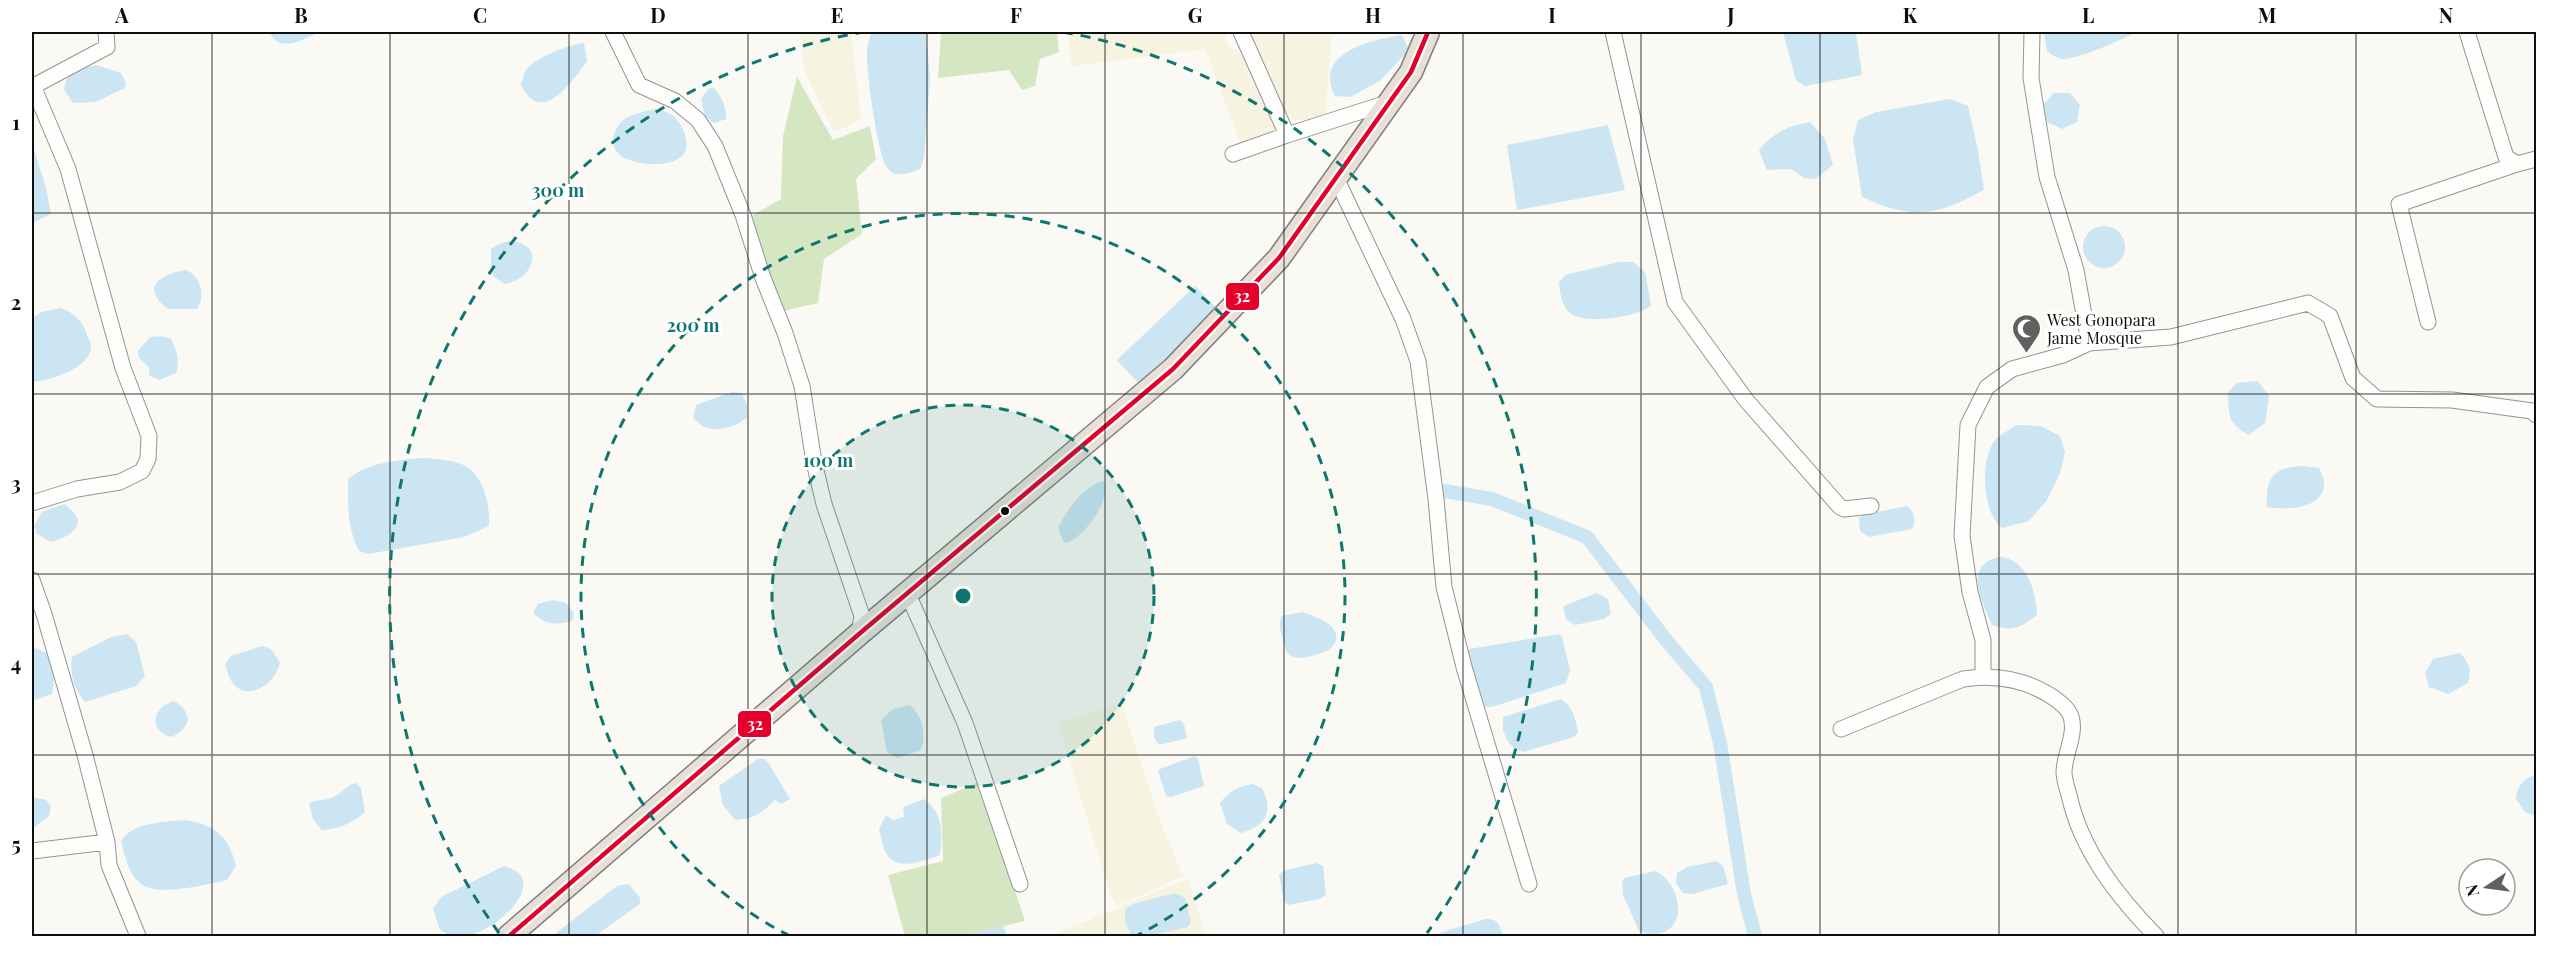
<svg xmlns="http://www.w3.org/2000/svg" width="2568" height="968" font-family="'Playfair Display',serif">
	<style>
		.farmland { fill: #f6f4e1 }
		.forest { fill: #d5e6c3 }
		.water { fill: #cbe5f3 }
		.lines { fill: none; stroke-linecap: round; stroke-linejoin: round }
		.canal { stroke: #cbe5f3; stroke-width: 14 }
		.minor-casing { stroke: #949492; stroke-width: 17 }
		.highway-casing { stroke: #82817f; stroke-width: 25 }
		.minor { stroke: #fefefd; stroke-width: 15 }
		.highway { stroke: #e8e0d7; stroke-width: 22 }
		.bus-1-casing { stroke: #fff; stroke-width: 9 }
		.bus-1 { stroke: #e4002b; stroke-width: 4.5 }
		.grid { fill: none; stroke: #0e0e0e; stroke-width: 1.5; stroke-opacity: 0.55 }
		.ring { fill: none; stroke: #0f766e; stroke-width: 3; stroke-dasharray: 10 8 }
		.bus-dot { fill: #0e0e0e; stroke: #fff; stroke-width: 2 }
		.labels { text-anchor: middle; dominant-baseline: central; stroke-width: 6; stroke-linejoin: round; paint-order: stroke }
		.poi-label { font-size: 16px; fill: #0e0e0e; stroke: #fff; text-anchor: start }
		.centre { fill: #0f766e; stroke: #fff; stroke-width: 3 }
		.ring-label { font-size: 18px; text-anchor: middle; font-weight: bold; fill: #0f766e; stroke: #fff; stroke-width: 6; stroke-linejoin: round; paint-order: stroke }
		.line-badge { stroke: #fff; stroke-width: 2 }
		.badge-label { font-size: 16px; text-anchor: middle; font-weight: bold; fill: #fff }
		.neatline { fill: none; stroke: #0e0e0e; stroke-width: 2 }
		.grid-label { font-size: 20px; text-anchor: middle; font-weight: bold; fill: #0e0e0e }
	</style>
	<rect width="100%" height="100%" fill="#faf9f4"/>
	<path class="farmland" d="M800,32h51l10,88 -27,12 -30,-62z
		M1067,32h158l3,14 17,8 36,75 -40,15 -36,-95 -133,17z
		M1249,32h83l-7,89 -42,-2z
		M1122,704l36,112 25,60 -66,30 -7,-13 -52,-170z
		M1189,878l16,58h-155z"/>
	<path class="forest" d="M941,32h116l2,20 -19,7 -5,27 -13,4 -13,-20 -71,8z
		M797,77l36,63 37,-14 6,33 -20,20 6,55 -38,25 -6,44 -38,9 -32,-94 33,-19 2,-63z
		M979,782l46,139 -63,15h-57l-17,-61 55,-14 -2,-63z"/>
	<path class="water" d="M269,32h50c-17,8 -39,22 -50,0z
		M872,32h54l4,46 -6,80 -4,11c-11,4 -26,11 -34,-3 -8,-13 -20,-94 -19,-112 0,-7 2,-16 5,-22z
		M1783,32h73l6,43 -57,11 -9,-6z
		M2044,32h92c-14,8 -56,26 -72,27 -7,0 -12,-4 -17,-8z
		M1402,35l7,15 -29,31 -30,16 -15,-1c-22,-44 37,-56 67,-61z
		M584,43l3,18c-15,21 -47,67 -66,23 1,-4 3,-10 5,-14 10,-13 42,-25 58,-27z
		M96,65l25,8 5,10 -1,5 -30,14 -22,1 -9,-13c3,-20 14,-20 32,-25z
		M713,87c8,8 14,21 13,32l-12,4 -9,-7 -4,-17 7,-10z
		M2053,93h17l10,12 -3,17 -15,7 -15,-7 -4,-16z
		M1950,99l18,7 10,44 6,40c-47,26 -72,30 -122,7l-9,-57 5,-20 18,-8z
		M655,109c6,1 12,3 17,6 10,6 21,32 10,41 -14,12 -42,9 -58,2 -14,-8 -13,-25 -3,-36 7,-7 24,-11 34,-13z
		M1810,122l15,17 8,26 -18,14 -11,-1 -13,-9 -24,1 -8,-20c15,-18 29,-24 51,-28z
		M1608,125l17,65 -108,20 -10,-65z
		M32,143l14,45 5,26 -19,9z
		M2083 247a21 21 0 1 1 42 0a21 21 0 1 1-42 0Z
		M510,241c35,2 25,38 -5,43l-11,-7 -3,-7v-21l10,-6z
		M1619,262h14l12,10 6,34c-14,11 -66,19 -81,7 -8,-6 -10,-20 -11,-30l6,-8z
		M186,270c15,6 20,26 11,39h-29c-29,-22 -7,-35 18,-39z
		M1195,286l26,27 -79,74 -25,-27z
		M60,308c13,4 21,11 26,24 1,4 4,9 5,13 2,23 -43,36 -59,37v-64l10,-6z
		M161,336l10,3c6,12 9,21 5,34l-17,7 -10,-5v-8l-10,-9 -1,-7 12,-14z
		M2258,381l11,15 -4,27 -16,12c-22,-12 -20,-20 -21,-43l9,-9z
		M732,392l10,1 5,12v13c-17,12 -41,18 -54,-1l3,-12z
		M2016,425l25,1 19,10 5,16 -5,21 -13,27 -18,21 -27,7c-20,-15 -23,-70 -6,-89 5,-5 14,-9 20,-14z
		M421,458c14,1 33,1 46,9 18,12 23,39 22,59l-25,11 -96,17 -9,-3c-12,-24 -11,-46 -11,-72 22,-17 46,-18 73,-21z
		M2304,466l15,2c1,4 5,9 5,13 2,29 -38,29 -57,26 -2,-31 8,-40 37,-41z
		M1103,481c11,16 -20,58 -37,62l-3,-2 -5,-13c8,-17 25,-42 45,-47z
		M64,504c26,18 11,31 -13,38l-14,-8 -3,-8 8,-14z
		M1907,506c7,6 10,14 5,23l-43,8 -9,-6 -1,-13 3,-3z
		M1999,557c28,1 37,34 38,58 -17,13 -24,17 -45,10 -10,-24 -30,-59 7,-68z
		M1597,593l11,6 3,15 -7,5 -29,6 -9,-6 -3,-13z
		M553,600l13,3 8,10 -1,7c-15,6 -28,5 -40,-7l5,-9z
		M1302,612c13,4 48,16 29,36 -6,6 -33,13 -40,8 -5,-3 -7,-11 -8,-17 -3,-8 -4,-14 -2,-23z
		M127,634l9,8 9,34 -9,10 -51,16c-12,-14 -15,-27 -13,-45l39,-20z
		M1559,634l3,3 8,33 -4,13 -71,23 -14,2 -16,-56 4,-3z
		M262,646l9,3 9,13c-4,23 -34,41 -48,20 -4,-5 -5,-13 -7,-18l6,-8z
		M36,648l13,6 6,19 -3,21 -20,7v-52z
		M2460,653c9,10 12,16 8,30l-20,11 -19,-7 -4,-14 8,-14z
		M1561,699c12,8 14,19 17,33l-4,5 -51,15 -8,-3 -7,-7 -5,-12v-13z
		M174,701c20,12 17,27 -3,36 -24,-7 -18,-30 3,-36z
		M910,705c12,10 17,30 11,45l-23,8 -11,-6 -6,-32 12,-11z
		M1180,720l4,4 3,14 -28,7 -5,-7v-11z
		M1195,756l3,3 6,27 -33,11 -5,-1 -8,-25 2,-2z
		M758,759h7l4,5 21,35 -9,5 -6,-4c-13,13 -22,19 -40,20l-12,-15 -4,-19z
		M2536,774v42h-1l-10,-4 -9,-13c1,-14 8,-20 20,-25z
		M356,783l5,5 4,24c-12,11 -26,17 -43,18l-9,-11 -4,-16c9,-4 17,-2 25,-6 8,-4 12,-12 22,-14z
		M1253,784l9,4c12,24 4,38 -21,45l-14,-9 -7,-21c10,-12 18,-17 33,-19z
		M32,797l14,3 5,6 -2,10 -17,13z
		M924,799c20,15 18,33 16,56 -16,6 -44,17 -54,-2 -4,-7 -5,-17 -7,-24l7,-14 7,5 11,-3 -1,-10z
		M185,820c30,5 44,16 51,46l-9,14c-20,4 -71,18 -87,3 -11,-8 -16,-30 -19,-42 12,-19 43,-19 64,-21z
		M1717,861l6,5 5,18 -36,10 -9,-1 -7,-10 1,-10 10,-6z
		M1316,863l7,3 3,29 -7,4 -31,6 -4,-4 -5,-26 4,-4z
		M504,866c54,13 -18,78 -51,70 -4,0 -9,-4 -13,-6l-7,-21 8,-12z
		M1656,871c34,20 29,76 -17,60l-16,-36 -1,-12 2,-5z
		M629,884l11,14v6l-45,32h-43l65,-50z
		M1175,893l10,5 6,24 -3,5 -40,9h-16l-7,-14v-13l8,-5z
		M1486,919c13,0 14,7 17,17h-67l6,-4z
		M1004,926l2,10h-44z"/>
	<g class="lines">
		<path class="canal" d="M1444,491l48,8 95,38 79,103 40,47 14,56 24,151 11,42"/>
		<defs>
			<path id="minor" d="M613,32l26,53 36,16 23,19 17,26 28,69 20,63 22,55 17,53 12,76 10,42 38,112 -3,18
				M1241,32l46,103 103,-33
				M1613,32l62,270 71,98 94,107 4,2 27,-3
				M2032,32l-1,46 16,99 29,93 13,73
				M2467,32l39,125 11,7 19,-5
				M32,87l75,-40 -1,-15
				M1233,154l54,-19
				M1336,178l67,141 15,42 18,138 8,88 20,80 65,217
				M2428,322l-29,-118 118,-40
				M32,503l45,-14 43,-7 22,-11 6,-12 1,-23 -26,-68 -55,-199 -35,-83
				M32,580l12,34 41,141 22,87 2,23 29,71
				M907,592l58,131 55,161
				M1983,676v-36l-13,-48 -8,-56 6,-111 19,-38 25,-18 51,-14 26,-12 82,-6 137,-34 22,13 23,62 24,21 75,1 80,11 4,4
				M1841,729l122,-50c33,-5 63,0 91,19 6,5 12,8 16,16 8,18 -6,40 -6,58 0,7 3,16 5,23 12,55 48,101 87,141
				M32,851l75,-9"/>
			<path id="highway" d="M509,936l350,-302 314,-265 106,-111 132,-186 17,-40"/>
		</defs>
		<use href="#minor" class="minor-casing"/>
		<use href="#highway" class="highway-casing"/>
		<use href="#minor" class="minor"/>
		<use href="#highway" class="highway"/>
		<defs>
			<path id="bus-1" d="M509,936l350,-302 314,-265 106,-111 132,-186 17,-40"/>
		</defs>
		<use href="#bus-1" class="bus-1-casing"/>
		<use href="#bus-1" class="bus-1"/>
	</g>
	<path class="grid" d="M212,32v904M390,32v904M569,32v904M748,32v904M927,32v904M1105,32v904M1284,32v904M1463,32v904M1641,32v904M1820,32v904M1999,32v904M2178,32v904M2356,32v904M32,213h2504M32,394h2504M32,574h2504M32,755h2504"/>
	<circle cx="963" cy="596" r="191" fill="#0f766e" fill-opacity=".12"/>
	<g class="ring">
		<circle cx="963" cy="596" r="191"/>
		<path d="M790 936A382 382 0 1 1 1136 936"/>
		<path d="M499 933A573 573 0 0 1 863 32M1063 32A573 573 0 0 1 1427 933"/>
	</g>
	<defs>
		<symbol id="mosque-pin" viewBox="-11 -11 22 30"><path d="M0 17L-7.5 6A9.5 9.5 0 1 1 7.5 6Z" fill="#61605e" stroke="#fff"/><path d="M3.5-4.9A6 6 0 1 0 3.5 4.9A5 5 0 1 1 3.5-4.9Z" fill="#fff"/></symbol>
	</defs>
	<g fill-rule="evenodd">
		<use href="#mosque-pin" x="2010" y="312" width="33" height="45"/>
	</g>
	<circle class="bus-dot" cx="1005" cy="511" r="5"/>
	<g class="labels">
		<g class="poi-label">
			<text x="2047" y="319">West Gonopara<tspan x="2047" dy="18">Jame Mosque</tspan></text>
		</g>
	</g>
	<circle cx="963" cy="596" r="9" class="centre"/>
	<g class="ring-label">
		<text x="558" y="197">300 m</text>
		<text x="693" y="332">200 m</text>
		<text x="828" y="467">100 m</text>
	</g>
	<g class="line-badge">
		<rect x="1225" y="282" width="35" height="29" rx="6" fill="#e4002b"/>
		<rect x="737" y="710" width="35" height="28" rx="6" fill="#e4002b"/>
	</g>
	<g class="badge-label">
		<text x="1242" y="302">32</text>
		<text x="755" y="730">32</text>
	</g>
	<rect width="2568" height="968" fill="none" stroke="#ffffff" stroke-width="66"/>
	<g transform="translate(2487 887) rotate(257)"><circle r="28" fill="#ffffff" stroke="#9f9f9f" stroke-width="1.5"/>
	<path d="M0-4.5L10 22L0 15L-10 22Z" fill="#61605e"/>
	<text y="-9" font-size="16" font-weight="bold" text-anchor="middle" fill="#0e0e0e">N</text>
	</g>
	<rect x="33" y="33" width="2502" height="902" class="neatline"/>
	<g class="grid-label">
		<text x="122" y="23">A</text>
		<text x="301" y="23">B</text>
		<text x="480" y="23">C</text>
		<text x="658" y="23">D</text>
		<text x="837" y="23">E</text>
		<text x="1016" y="23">F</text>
		<text x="1195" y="23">G</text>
		<text x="1373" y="23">H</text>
		<text x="1552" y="23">I</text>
		<text x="1731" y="23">J</text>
		<text x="1910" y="23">K</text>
		<text x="2088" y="23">L</text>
		<text x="2267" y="23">M</text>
		<text x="2446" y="23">N</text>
		<text x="16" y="130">1</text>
		<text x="16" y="310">2</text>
		<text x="16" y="491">3</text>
		<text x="16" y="671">4</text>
		<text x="16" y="852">5</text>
	</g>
</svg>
